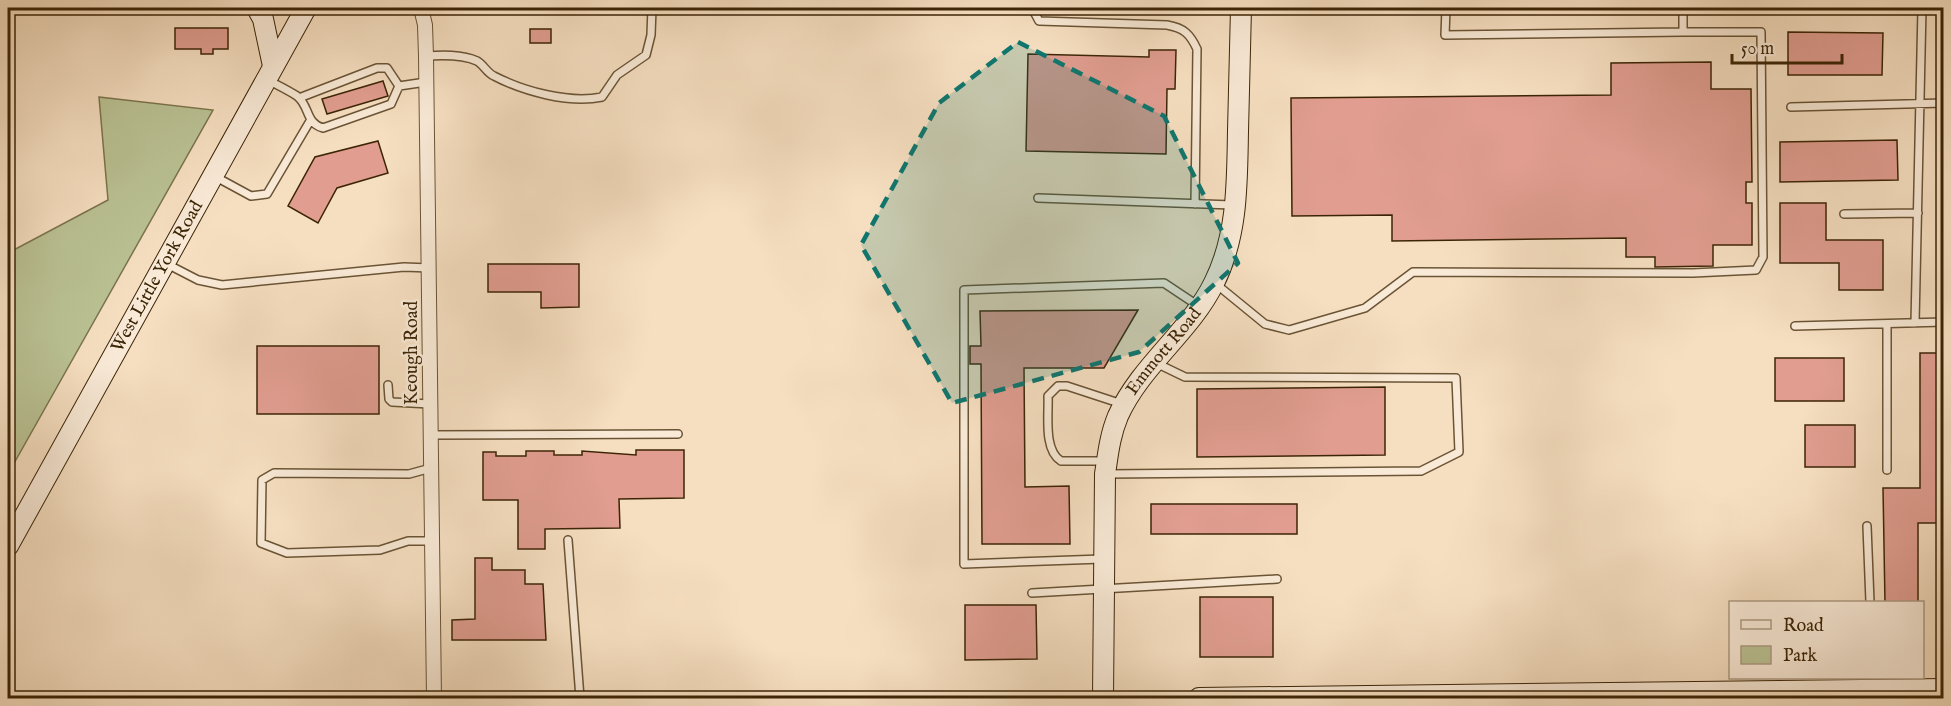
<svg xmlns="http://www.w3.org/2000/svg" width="1951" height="706" font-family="'IM FELL English',serif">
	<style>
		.green { fill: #bac294; stroke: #7b744d; stroke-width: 1.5 }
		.building { fill: #e09d90; stroke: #3c2506; stroke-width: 1.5 }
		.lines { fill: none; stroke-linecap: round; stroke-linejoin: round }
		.lane-casing { stroke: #6a5435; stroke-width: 10 }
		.street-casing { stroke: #6a5435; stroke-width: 16 }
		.secondary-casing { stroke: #3c2506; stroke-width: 22 }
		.lane { stroke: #f9ead7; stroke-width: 7 }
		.street { stroke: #f9ead7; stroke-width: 14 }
		.secondary { stroke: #f9ead7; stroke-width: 20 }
		.marked { fill: #0f766e; fill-opacity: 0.2; stroke: #0f766e; stroke-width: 4.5; stroke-dasharray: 12 8; stroke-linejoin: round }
		.labels { text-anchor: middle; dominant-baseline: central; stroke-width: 5; stroke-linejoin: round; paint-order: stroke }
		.street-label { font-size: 18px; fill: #3c2506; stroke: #f9ead7 }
	</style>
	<rect width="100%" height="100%" fill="#f6dfc1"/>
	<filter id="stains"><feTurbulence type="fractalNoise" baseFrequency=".00333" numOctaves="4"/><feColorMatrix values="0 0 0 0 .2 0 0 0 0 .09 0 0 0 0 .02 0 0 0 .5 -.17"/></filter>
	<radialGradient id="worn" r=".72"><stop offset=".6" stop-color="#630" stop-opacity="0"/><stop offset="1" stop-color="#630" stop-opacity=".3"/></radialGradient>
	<path class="green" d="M99,97l114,13 -205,364v-221l100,-53z"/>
	<path class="building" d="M175,28h53v21h-15v5h-12v-5h-26z
		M530,29h21v14h-21z
		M1788,32l95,1 -1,42h-94z
		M1149,50h27l-1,39h-8l-1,65 -140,-3 2,-97 121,3z
		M1711,62v27h40l1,93h-6v21h6v42h-39v21l-58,1v-10h-29v-19l-234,3v-26l-100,1 -1,-118 320,-3v-32z
		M383,81l5,15 -61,18 -5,-15z
		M1897,140l1,40 -118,2v-40z
		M378,141l10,32 -51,15 -19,35 -30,-17 27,-49z
		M1780,203h46v37h57v50h-44v-27h-59z
		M488,264h91v43l-38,1v-16h-53z
		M1138,310l-34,58h-80l1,119 44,-1 1,58h-88l-1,-180h-11v-18h11l-1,-35z
		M257,346h122v68h-122z
		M1920,353h24v170h-26v80h-33l-2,-115h37z
		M1775,358h69v43h-69z
		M1385,387v68l-188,2v-68z
		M1805,425h50v42h-50z
		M636,450h48v48l-65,1 1,29 -75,1v20h-27v-49h-35v-48h13v4h30v-5h28v4h28v-4l54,4z
		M1151,504h146v30h-146z
		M475,558h17v12h33v14h18l3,56h-94v-20l23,-1z
		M1200,597h73v60h-73z
		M965,605h71l1,54 -72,1z"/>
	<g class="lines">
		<defs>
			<path id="lane" d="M1032,8l7,13 128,4c17,3 23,9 30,24l-2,155
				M1446,8l-1,27 238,-3v-24
				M426,56c15,-1 36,-2 51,5 6,3 10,12 17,15 29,15 75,28 108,21l15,-22 29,-20 5,-20 1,-27
				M268,80c9,5 20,10 29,16 13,10 8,27 26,32l68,-24 8,-18 27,-4
				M299,98l78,-30h10l12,18
				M1791,107l153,-4
				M216,177l35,19 16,-2 43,-73
				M1038,198l194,7
				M1844,214l74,-1
				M165,263l33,17 24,5 182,-18 26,1
				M1216,284l49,40 24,6 76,-22 48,-36 280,1 63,-3 7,-13 -2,-225h-78
				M1915,323l7,-315
				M1887,324v146
				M1795,326l149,-4
				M388,385l1,14 3,3 38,2
				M431,435l247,-1
				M1104,461h-43c-18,-11 -12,-47 -13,-65l10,-10h9l55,18
				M431,468l-22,6 -135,-1 -12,7 -1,63 26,10 93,-3 28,-9h25
				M1108,474l313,-3 38,-19 -3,-74 -271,-1 -29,-14
				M1867,526l3,76
				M568,540l12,158
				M1102,559l-138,5v-274l200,-7 33,22
				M1032,593l245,-14
				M1942,686l1,-108"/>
			<path id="street" d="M421,8l4,17 1,31 8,642"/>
			<g id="secondary">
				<path d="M257,8l6,11 10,47"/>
				<path id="s1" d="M8,546l298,-538"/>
				<path id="s2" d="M1103,698l2,-224c3,-20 5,-39 13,-58 23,-51 72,-84 96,-133 24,-48 23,-100 24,-152 1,-41 2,-82 3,-123"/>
				<path d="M1199,698l745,-9"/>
			</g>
		</defs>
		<use href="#lane" class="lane-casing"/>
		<use href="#street" class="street-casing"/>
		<use href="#secondary" class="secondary-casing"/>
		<use href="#lane" class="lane"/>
		<use href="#street" class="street"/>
		<use href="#secondary" class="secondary"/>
	</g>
	<path class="marked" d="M1018,42l146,74 74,147 -99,89 -187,51 -91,-158 78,-142z"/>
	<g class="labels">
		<g class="street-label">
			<text stroke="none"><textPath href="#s1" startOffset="308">West Little York Road</textPath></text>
			<text stroke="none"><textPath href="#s2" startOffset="363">Emmott Road</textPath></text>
			<text transform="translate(412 353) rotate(-90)">Keough Road</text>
		</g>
	</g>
	<rect width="1951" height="706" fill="none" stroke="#f6dfc1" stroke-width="30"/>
	<rect x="9" y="9" width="1933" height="688" fill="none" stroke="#3c2506" stroke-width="3"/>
	<rect x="15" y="15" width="1921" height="676" fill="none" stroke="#3c2506" stroke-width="1.5"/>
	<rect x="1729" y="601" width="195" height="78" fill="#f9ead7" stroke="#ad9b83" stroke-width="1.5"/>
	<rect x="1741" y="620" width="30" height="9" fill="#f9ead7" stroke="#ad9b83" stroke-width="1.5"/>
	<text x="1783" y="631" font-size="18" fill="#3c2506">Road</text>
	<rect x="1741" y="646" width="30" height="18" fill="#bac294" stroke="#ad9b83" stroke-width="1.5"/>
	<text x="1783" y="661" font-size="18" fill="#3c2506">Park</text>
	<path d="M1732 54v9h110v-9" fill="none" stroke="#3c2506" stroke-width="3"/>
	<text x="1741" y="54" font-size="18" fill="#3c2506" stroke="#f9ead7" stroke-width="4.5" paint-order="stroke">50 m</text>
	<rect width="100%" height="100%" filter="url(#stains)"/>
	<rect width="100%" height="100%" fill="url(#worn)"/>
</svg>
